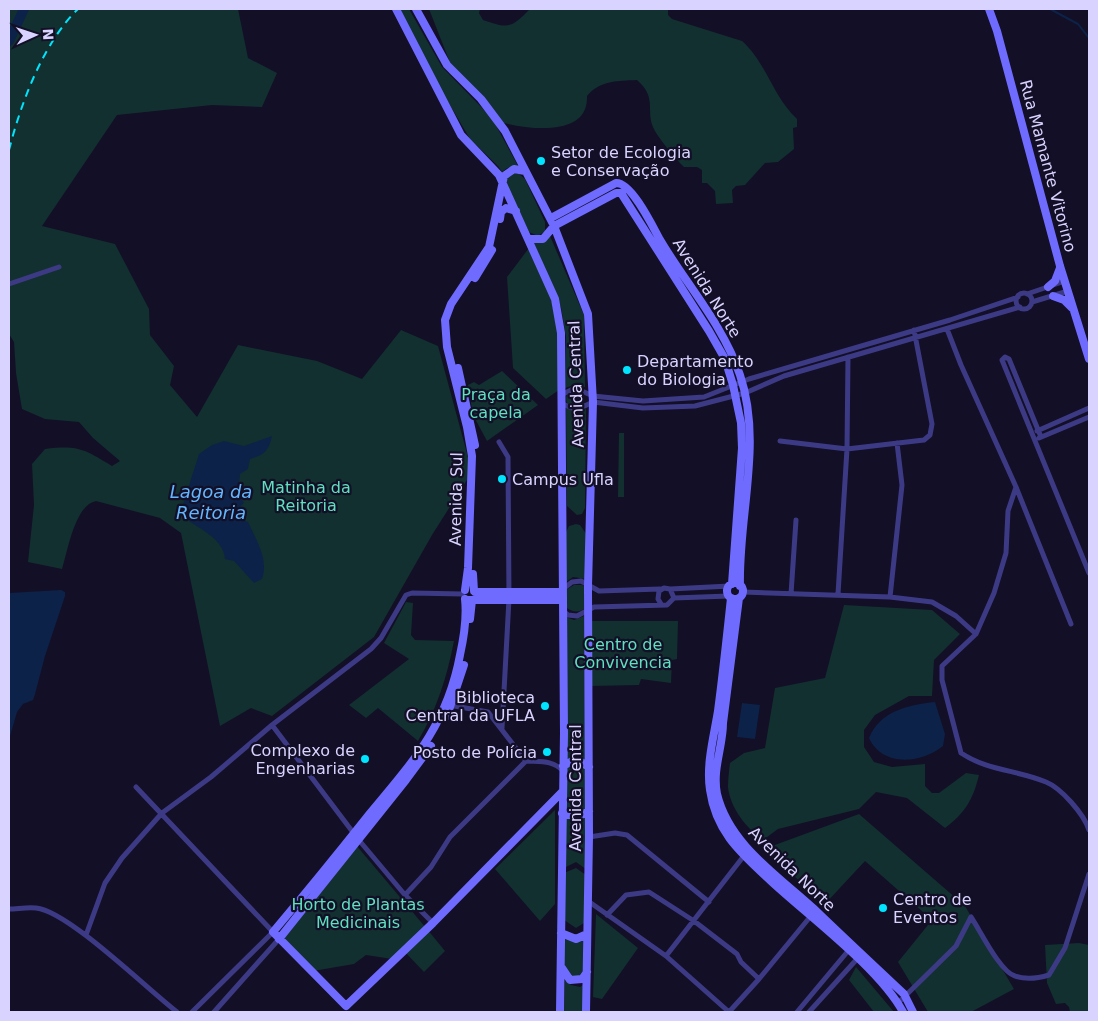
<svg xmlns="http://www.w3.org/2000/svg" width="1098" height="1021" font-family="'DejaVu Sans',sans-serif">
	<style>
		.green { fill: #12302f }
		.water { fill: #0c2248 }
		.lines { fill: none; stroke-linecap: round; stroke-linejoin: round }
		.stream { stroke: #0c2248; stroke-width: 2 }
		.river { stroke: #0c2248; stroke-width: 10 }
		.street { stroke: #3d3a85; stroke-width: 5 }
		.secondary { stroke: #6f6bff; stroke-width: 8 }
		.rail { stroke: #00e5ff; stroke-width: 2; stroke-dasharray: 8 6; stroke-linecap: butt }
		.poi-dot { fill: #00e5ff; stroke: #130f26; stroke-width: 2 }
		.labels { text-anchor: middle; dominant-baseline: central; stroke-width: 4.5; stroke-linejoin: round; paint-order: stroke }
		.poi-label { font-size: 16px; fill: #d9d4ff; stroke: #130f26; text-anchor: start }
		.street-label { font-size: 16px; fill: #d9d4ff; stroke: #130f26 }
		.park-label { font-size: 16px; fill: #5fe0c0; stroke: #130f26 }
		.water-label { font-size: 18px; font-style: italic; fill: #62b6ff; stroke: #130f26 }
	</style>
	<rect width="100%" height="100%" fill="#130f26"/>
	<path class="green" d="M9,9h229l10,49 29,15 -15,34 -50,-2 -95,10 -75,111 73,18 34,65 1,26 24,31 -4,19 27,32 41,-72 79,16 45,18 39,-49 37,16 34,126 -40,63 -58,102 -102,79 -21,-8 -31,18 -39,-193 -21,-15 -64,-17c-21,4 -28,49 -34,68l-34,-7 6,-57 -2,-41 13,-15c33,-4 39,0 67,17l8,-5 -27,-23 -14,-16 -34,-3 -23,-10 -6,-36 -2,-31 -5,-8z
		M400,9h9l33,58 48,49v-7l-41,-36v-13l-20,-51h51l-1,4 4,7c26,9 28,8 47,-11h138v6l4,4 70,22c24,21 31,56 55,78v8l-4,1 1,21 -16,13 -13,1 -20,22 -9,1 -4,4 1,13 -17,1 -1,-13 -8,-8h-5v-13l-5,-3h-13c-8,-8 -27,-30 -31,-40 -7,-17 4,-30 -16,-47 -19,1 -37,0 -50,16 2,45 -68,32 -94,24l25,46 -11,2 -5,4 -4,-6 -28,-27 -36,-61z
		M515,173l4,1 6,5 20,43v9l-7,5 -9,-4 -23,-49 1,-4z
		M550,236l34,79 1,72 -11,-2 -9,3 1,-51 -5,-30 -27,-64h7z
		M529,248l22,50 7,35 1,57 -13,9 -33,-31 -6,-91z
		M502,371l36,34 -51,36 -14,-26 -5,-30 6,-3 5,3z
		M566 399a9 9 0 1 1 18 0a9 9 0 1 1-18 0Z
		M566,408l9,4 11,-3 -1,99 -3,6 -5,1 -10,-9z
		M619,433h5v64h-6z
		M576,524l4,1 7,10 -1,44 -13,-2 -7,5v-50l3,-6z
		M574,585h8l3,2 -1,22c-5,4 -13,3 -18,-2v-17z
		M406,602l7,1 -2,32 4,5 39,1c-7,36 -17,68 -36,100l-40,-33 -12,10 -17,-13 60,-46 -25,-16z
		M844,605l88,5 28,24 -26,26 -2,36h-23l-34,19 -11,15v17l10,15 18,5 33,-3v22l7,7h7l27,-20 13,2c-6,25 -14,38 -34,53l-38,-30 -31,-6 -17,17 -81,20 -15,11c-16,-11 -33,-32 -35,-53 0,-8 1,-16 2,-24l14,-10 21,-5 10,-60 50,-10z
		M584,616l2,147h-21l1,-146 8,3z
		M591,621h87l-1,38 -5,1 -1,23 -30,-4 -2,6 -48,1z
		M576,760l10,8v42l-12,4 -10,-3 1,-44z
		M555,810v94l-15,17 -45,-52z
		M586,814l1,56 -11,-8 -12,6v-53z
		M859,814l106,92 49,83 -43,23h-43l-30,-50 34,-42 -67,-59 -40,43 -61,-55z
		M356,845l70,83 -34,31 -26,-4 -12,9 -41,7 -33,-32z
		M576,868l10,7 -2,48 -8,5 -12,-8v-47z
		M596,914l42,34 -36,51 -9,-2z
		M427,929l18,22 -21,21 -20,-21z
		M564,939l12,3 7,-2v31l-5,6 -8,-1 -6,-12z
		M1079,943l10,2v67h-19l-1,-5 -4,-4 -9,1 -9,-21 -2,-38z
		M856,967l38,45h-20l-25,-32z
		M565,980l6,5 9,2 3,-2v27h-19z"/>
	<path class="water" d="M272,436c-3,15 -8,19 -22,23l-2,10 -8,5 -2,19 6,10 -8,7 2,8 10,4c8,18 21,37 14,57l-8,4 -20,-22 -9,-2c-1,-22 -30,-31 -45,-45l19,-60 13,-9 12,-4 20,5z
		M61,590l4,2v4l-20,60 -10,38 -2,6 -10,4 -6,8 -8,28v-147z
		M935,702l10,32 -2,12c-22,18 -61,21 -74,-8 11,-27 39,-33 66,-36z
		M742,703l18,2 -5,34 -18,-2z"/>
	<g class="lines">
		<path class="stream" d="M1050,9l28,15 11,14"/>
		<path class="river" d="M9,41l15,-32"/>
		<path class="street" d="M9,284l50,-17
			M1016 301a8 8 0 1 1 16 0a8 8 0 1 1-16 0Z
			M1027,294l38,-13
			M1032,302l36,-11
			M947,329l14,36 55,122 55,137
			M563,394l12,-6 18,8 50,5 61,-4 45,-18 201,-59 68,-23
			M563,404l13,6 17,-8 50,6 52,-2 50,-13 39,-17 236,-69
			M1037,431l52,-23
			M1041,437l-32,-78 -4,-2 -3,3 87,213
			M1039,438l50,-21
			M780,441l67,8 77,-9 6,-5 2,-11 -18,-94
			M499,442l9,15 1,142 -7,129
			M1016,487l-8,24 -2,42 -12,40 -18,41 -34,32v14l19,73c27,18 57,17 85,29 15,6 38,32 43,48
			M563,589l9,-7 9,-1 18,10 61,-2
			M670,589l60,-3
			M743,592l147,5 42,5 24,14 20,18
			M791,594l5,-74
			M838,594l9,-145 1,-92
			M890,597l12,-112 -5,-42
			M674,598l55,-2
			M563,611l5,4 9,1 17,-9 73,-2 7,-7 -4,-9 -6,-1 -5,3 -1,8 3,5
			M449,705l39,7 38,49c14,1 27,-1 37,10
			M272,725l86,114 47,56 28,28
			M136,787l137,145 -81,80
			M589,837l26,-4 12,2 82,67
			M405,895l26,-28 19,-30 76,-76
			M588,901l78,55 63,56
			M9,909c8,0 18,-2 27,-1 32,3 111,81 141,104
			M607,915l19,-20 23,-3 45,29 43,33 4,8 18,17 -30,33
			M971,917c9,13 29,55 44,59 11,4 24,2 34,-1l16,-27 24,-74
			M86,935l19,-52 17,-25 40,-45 49,-36 61,-52 99,-76 10,-11 25,-43 6,-2 51,1
			M666,956l77,-99
			M759,979l51,-62
			M898,1003l58,-57 15,-29
			M214,1012l65,-73
			M797,1012l51,-61
			M809,1012l48,-53"/>
		<path class="secondary" d="M396,9l65,126 38,40 56,124 6,34 3,400 -4,279
			M416,9l31,56 34,34 24,32 49,95 34,88 5,88 -5,184 1,251 -3,175
			M989,9l8,22 63,235 29,93
			M551,218l65,-35c15,-1 36,42 43,55 26,45 64,86 81,137 23,68 -2,141 0,211
			M500,219l1,-7 5,-4 10,3
			M530,239h13l11,-13 62,-33h5l88,138 16,28 8,26 8,38 1,25 -10,136
			M475,278l17,-28
			M1048,287l7,-6 5,-13
			M1053,296l11,4 8,8
			M458,368l17,77
			M473,574l1,17
			M727 591a8 8 0 1 1 16 0a8 8 0 1 1-16 0Z
			M465,590l3,-22 4,-112 -5,-29 -20,-80 -2,-27 6,-16 38,-57 15,-71 10,-7 11,2
			M475,592h88
			M731,598c-4,38 -8,75 -13,113 -4,25 -12,53 -8,79 6,43 32,64 62,92 38,35 108,87 131,130
			M739,598l-16,125c0,24 -11,46 -6,71 12,50 60,81 96,114 30,29 60,57 91,86l9,18
			M465,599c2,18 -1,38 -5,56 -13,71 -49,109 -93,162 -31,39 -62,77 -94,115l73,74 87,-83 129,-131
			M468,600h95
			M470,619l2,-19
			M447,716l17,-51
			M563,766l13,-7 13,8
			M562,813l15,4 12,-6
			M561,933l15,6 11,-5
			M279,939l127,-159 25,-34
			M562,968l8,12 12,-1 5,-7"/>
		<path class="rail" d="M9,150c12,-47 34,-107 69,-141"/>
	</g>
	<g class="poi-dot">
		<circle cx="541" cy="161" r="5"/>
		<circle cx="627" cy="370" r="5"/>
		<circle cx="502" cy="479" r="5"/>
		<circle cx="545" cy="706" r="5"/>
		<circle cx="547" cy="752" r="5"/>
		<circle cx="365" cy="759" r="5"/>
		<circle cx="883" cy="908" r="5"/>
	</g>
	<g class="labels">
		<g class="poi-label">
			<text x="551" y="152">Setor de Ecologia<tspan x="551" dy="18">e Conservação</tspan></text>
			<text x="637" y="361">Departamento<tspan x="637" dy="18">do Biologia</tspan></text>
			<text x="512" y="479">Campus Ufla</text>
			<text x="535" y="697" text-anchor="end">Biblioteca<tspan x="535" dy="18">Central da UFLA</tspan></text>
			<text x="355" y="750" text-anchor="end">Complexo de<tspan x="355" dy="18">Engenharias</tspan></text>
			<text x="537" y="752" text-anchor="end">Posto de Polícia</text>
			<text x="893" y="899">Centro de<tspan x="893" dy="18">Eventos</tspan></text>
		</g>
		<g class="street-label">
			<text transform="translate(1048 166) rotate(75)">Rua Mamante Vitorino</text>
			<text transform="translate(707 288) rotate(58)">Avenida Norte</text>
			<text transform="translate(576 384) rotate(-92)">Avenida Central</text>
			<text transform="translate(456 499) rotate(-89)">Avenida Sul</text>
			<text transform="translate(575 788) rotate(-90)">Avenida Central</text>
			<text transform="translate(792 869) rotate(44)">Avenida Norte</text>
		</g>
		<g class="park-label">
			<text x="496" y="394">Praça da<tspan x="496" dy="18">capela</tspan></text>
			<text x="306" y="487">Matinha da<tspan x="306" dy="18">Reitoria</tspan></text>
			<text x="623" y="644">Centro de<tspan x="623" dy="18">Convivencia</tspan></text>
			<text x="358" y="904">Horto de Plantas<tspan x="358" dy="18">Medicinais</tspan></text>
		</g>
		<g class="water-label">
			<text x="211" y="491">Lagoa da<tspan x="211" dy="21">Reitoria</tspan></text>
		</g>
	</g>
	<rect width="1098" height="1021" fill="none" stroke="#d9d4ff" stroke-width="20"/>
	<g transform="translate(35 35) rotate(87)" stroke="#130f26" stroke-width="4" paint-order="stroke">
	<path d="M0-4L9 19L0 12L-9 19Z" fill="#d9d4ff"/>
	<text y="-8" font-size="14" font-weight="bold" text-anchor="middle" fill="#d9d4ff">N</text>
	</g>
</svg>
